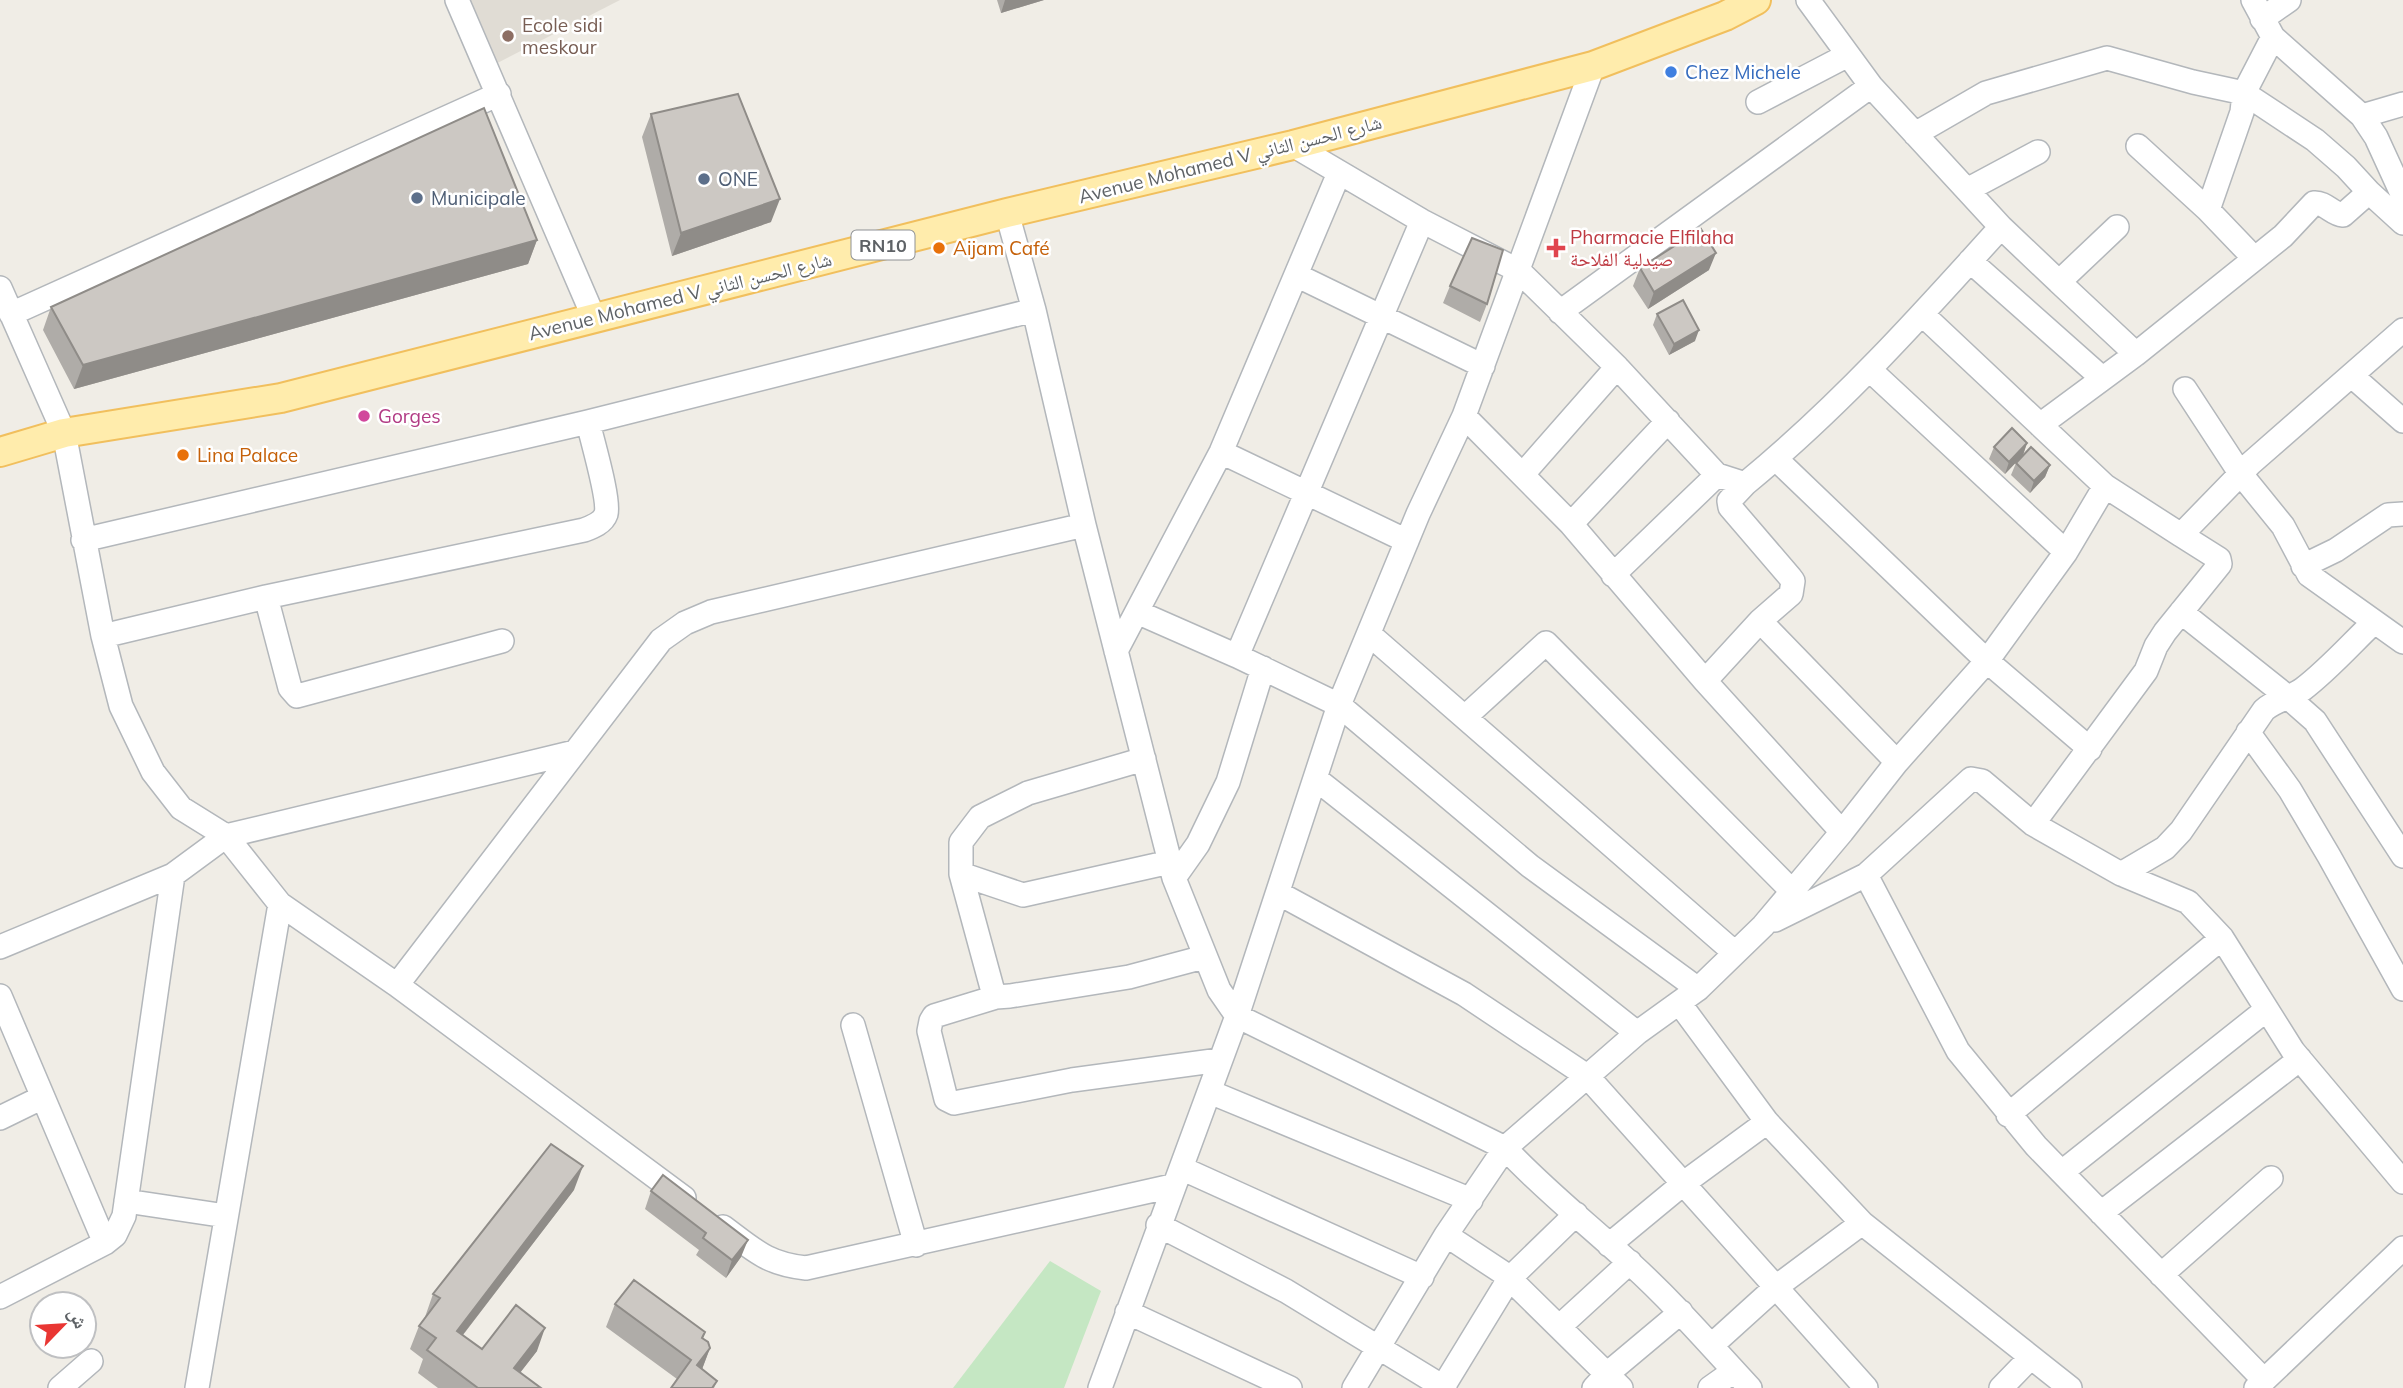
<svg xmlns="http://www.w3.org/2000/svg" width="2403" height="1388" font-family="Mulish,'Noto Naskh Arabic',sans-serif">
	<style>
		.education { fill: #e0dcd4 }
		.green { fill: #c5e7c3 }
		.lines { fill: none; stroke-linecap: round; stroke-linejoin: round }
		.minor-casing { stroke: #b3b7bb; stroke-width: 26 }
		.major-casing { stroke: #f1bf5d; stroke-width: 32 }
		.minor { stroke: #fff; stroke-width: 23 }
		.major { stroke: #ffecac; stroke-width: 28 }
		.wall { fill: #afaca8 }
		.shaded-wall { fill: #8f8c88 }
		.building { fill: #ccc8c3; stroke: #8f8c88; stroke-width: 2 }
		.education-dot { fill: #8d6e63; stroke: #fff; stroke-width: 2.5 }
		.shop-dot { fill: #3f7fe0; stroke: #fff; stroke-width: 2.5 }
		.service-dot { fill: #5c6f8a; stroke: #fff; stroke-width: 2.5 }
		.food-dot { fill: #e8710a; stroke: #fff; stroke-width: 2.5 }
		.health-dot { fill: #e0444e; stroke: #fff; stroke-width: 2.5 }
		.hotel-dot { fill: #d1479c; stroke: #fff; stroke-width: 2.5 }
		.labels { text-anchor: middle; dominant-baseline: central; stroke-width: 5; stroke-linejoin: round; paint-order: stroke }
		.shield { fill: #fff; stroke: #8e9194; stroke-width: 2 }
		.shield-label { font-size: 18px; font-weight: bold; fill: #5e6266 }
		.education-label { font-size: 19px; fill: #785e54; stroke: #fff; text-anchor: start }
		.shop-label { font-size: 19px; fill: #366cbe; stroke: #fff; text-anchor: start }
		.street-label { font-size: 19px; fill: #5e6266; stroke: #fff }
		.service-label { font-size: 19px; fill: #4e5e75; stroke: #fff; text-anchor: start }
		.health-label { font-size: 19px; fill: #be3a42; stroke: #fff; text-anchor: start }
		.food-label { font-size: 19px; fill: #c56008; stroke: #fff; text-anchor: start }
		.hotel-label { font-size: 19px; fill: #b23c85; stroke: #fff; text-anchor: start }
	</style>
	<rect width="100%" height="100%" fill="#f0ede6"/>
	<path class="education" d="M454,0h166l-140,72z"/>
	<path class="green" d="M1050,1261l51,30 -37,97h-111z"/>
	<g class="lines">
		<defs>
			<path id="minor" d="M457,0l137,318
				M2253,0l20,37 89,79 14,21 27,59
				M2262,19l27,-19
				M1758,102l90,-47
				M2362,116l41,-12
				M1915,134l71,-41 121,-35 86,24 51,11 71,47 31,27 23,25
				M1293,145l129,76 97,50 98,96 100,108 28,9c94,-77 175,-167 256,-257l-130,-141 -63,-86
				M2138,146l70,64 46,48
				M1967,190l71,-38
				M2208,210l34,-98 2,-19 29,-56
				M1007,213l27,97 50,215 90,353 45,112 18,26 268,132c39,42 84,77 126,116 43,39 80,82 119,124
				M2001,227l58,55 58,-55
				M1970,261l132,117
				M1296,275l187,91
				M2059,282l77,72
				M0,288l64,145 39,203 18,70 32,66 28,36 45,28 349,-84
				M1560,312l311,-226
				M11,314l488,-220
				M1922,314l183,172 76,49 70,-72 152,-133
				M1870,370l196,182
				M2352,376l51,45
				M2185,389l55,84 43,53 26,49 94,67
				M2040,425l96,-71 147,-118 31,-33c11,-1 18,11 29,12l26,-23 34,31
				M1221,452l186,89
				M1776,459l211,202 103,88
				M1523,474l94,-107
				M1571,524l97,-103
				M2181,535l38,24 1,5 -55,68 -9,14 -10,25 -113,153 88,50 44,-26 16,-17 83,-121c11,-10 27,-12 39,-21 25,-19 47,-44 70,-66
				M83,540l505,-118 446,-112
				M2303,566l33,-16 52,-35 15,-1
				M1613,575l104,-100
				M266,597l24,91 7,8 205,-55
				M1137,612l100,44 102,49 191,161 168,123
				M2181,612l108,86 26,23 88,135
				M1760,621l137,141
				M1369,634l366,319
				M103,636l163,-39 318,-67c8,-3 19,-7 22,-16 4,-14 -14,-74 -18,-92
				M1116,651l105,-199 118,-279
				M1237,656l185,-435
				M1705,681l55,-60 31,-27 2,-13 -3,-4 -60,-70 -1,-6 16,-17
				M1465,717l81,-74 248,250
				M2248,732l42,58 39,66 74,133
				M1144,759l-116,34 -48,24 -19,25v32l31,114 4,9 14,-1 119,-19 75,-20
				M1316,779l321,254
				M1842,832l55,-70 90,-101 79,-109 39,-66
				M961,874l62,21 147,-33
				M2121,874l67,28 34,36 71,113 110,131
				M1866,875l92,176 78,95 228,234
				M1174,878l24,-34 30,-62 35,-114
				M1278,893l186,101 123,82 279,312
				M1775,920l91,-45 105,-96 11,2 51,43
				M0,947l173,-72 53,-39 54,68 117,81 287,213
				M397,985l264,-345 24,-17 26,-11 373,-87
				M0,996l105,247
				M996,997l-62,19 -3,5 -2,10 17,68 8,4 118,-23 148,-20
				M1680,1004l87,118 95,101 208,165
				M853,1025l63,220
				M1210,1092l261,108
				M2008,1115l214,-177
				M0,1118l43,-21
				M1181,1168l241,109
				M2062,1172l204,-162
				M126,1201l100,15
				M2101,1213l199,-154
				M1158,1225l128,66 159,97
				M723,1227c31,23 44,37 83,41l366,-82
				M1446,1235l59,39 116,114
				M1609,1245l75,-62 83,-61
				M2161,1275l110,-97
				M0,1297l105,-54 10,-8 9,-19 49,-341
				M1127,1312l163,76
				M1559,1327l71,-65
				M1712,1345l64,-58 86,-64
				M1443,1387l66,-108 67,-65
				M60,1388l31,-27
				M197,1388l83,-484
				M1100,1388l137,-372 102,-311 79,-191 46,-98 129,-350
				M1354,1388l92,-153 59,-87 132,-115 61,-44 65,-63 79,-94 -137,-151 -134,-157 -107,-108
				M1594,1388l13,-14 74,-62
				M1710,1388l24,-17
				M2001,1388l29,-30
				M2256,1388l147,-140"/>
			<path id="major" d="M0,452l64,-19 217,-35 726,-185 286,-68 300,-79 132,-50 31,-16"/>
		</defs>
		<use href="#minor" class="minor-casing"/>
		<use href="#major" class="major-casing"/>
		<use href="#minor" class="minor"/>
		<use href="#major" class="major"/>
	</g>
	<path class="wall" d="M997,0h47l-43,13z
		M651,114l120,108 -99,34 -30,-119z
		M537,240l-9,24 -454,125 -31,-59 8,-23z
		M1640,268l69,2 -61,39 -15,-23z
		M1450,286l37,18 -7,18 -37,-19z
		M1657,314l38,27 -26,14 -16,-30z
		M2027,443l-4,12 -18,19 -16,-15 5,-12z
		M2016,463l34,2 -5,12 -15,16 -19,-18z
		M574,1190l-111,145 19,14 55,2 -17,22 21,15h-103l-20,-15 5,-14 -13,-10 9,-23 6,-9 8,-23z
		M651,1191l90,66 -15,21 -30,-23 3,-5 -54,-41z
		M615,1304l90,28 -2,7 7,9 -8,21 15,12 -3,7h-43l6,-9 -71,-52z"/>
	<path class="shaded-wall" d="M1005,0h39l-43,13z
		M780,199l-9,23 -99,34 9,-23z
		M537,240l-9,24 -454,125 9,-24z
		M1716,253l-7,17 -61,39 6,-17z
		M1699,330l-4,11 -26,14 5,-11z
		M2027,443l-4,12 -18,19 4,-12z
		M2050,465l-5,12 -15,16 4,-12z
		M583,1166l-9,24 -126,164 9,-23z
		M748,1240l-7,17 -15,21 6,-18z
		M545,1328l-8,23 -29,37 6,-20z
		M710,1348l-9,24 -4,-7z"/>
	<path class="building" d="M738,94l42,105 -99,34 -30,-119z
		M484,108l53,132 -454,125 -32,-58z
		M1701,229l15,24 -62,39 -14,-24z
		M1472,238l31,12 -16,54 -37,-18z
		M1683,300l16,30 -25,14 -17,-30z
		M2012,428l15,15 -18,19 -15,-15z
		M2031,447l19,18 -16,16 -18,-18z
		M551,1144l32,22 -126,165 25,18 34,-44 29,23 -31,40 27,20h-63l-51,-38 9,-12 -17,-12 21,-28 -7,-4z
		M663,1175l85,65 -16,20 -29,-22 3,-5 -55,-42z
		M634,1280l71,52 -3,6 6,4 2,6 -13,17 20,16 -5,7h-41l20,-28 -76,-56z"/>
	<circle class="education-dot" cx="508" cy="36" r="7"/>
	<circle class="shop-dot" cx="1671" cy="72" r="7"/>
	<g class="service-dot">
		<circle cx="704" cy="179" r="7"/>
		<circle cx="417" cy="198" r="7"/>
	</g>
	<g class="food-dot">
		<circle cx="939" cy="248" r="7"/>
		<circle cx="183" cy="455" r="7"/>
	</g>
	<path class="health-dot" d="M1552.5 237.5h7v7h7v7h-7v7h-7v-7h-7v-7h7z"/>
	<circle class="hotel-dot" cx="364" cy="416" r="7"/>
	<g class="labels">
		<rect class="shield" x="851.5" y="230.5" width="63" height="29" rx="5"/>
		<g class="shield-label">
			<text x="883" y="245">RN10</text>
		</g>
		<g class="education-label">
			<text x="522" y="25">Ecole sidi<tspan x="522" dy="22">meskour</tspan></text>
		</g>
		<g class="shop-label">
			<text x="1685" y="72">Chez Michele</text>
		</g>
		<g class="street-label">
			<text transform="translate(1230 159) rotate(-14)">Avenue Mohamed V شارع الحسن الثاني</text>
			<text transform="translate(680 296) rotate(-14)">Avenue Mohamed V شارع الحسن الثاني</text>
		</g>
		<g class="service-label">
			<text x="718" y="179">ONE</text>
			<text x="431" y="198">Municipale</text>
		</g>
		<g class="health-label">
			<text x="1570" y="237">Pharmacie Elfilaha<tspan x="1570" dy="22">صيدلية الفلاحة</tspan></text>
		</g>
		<g class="food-label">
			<text x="953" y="248">Aijam Café</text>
			<text x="197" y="455">Lina Palace</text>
		</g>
		<g class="hotel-label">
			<text x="378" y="416">Gorges</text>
		</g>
	</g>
	<g transform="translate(63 1325) rotate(65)"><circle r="33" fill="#ffffff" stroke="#bfc0c2" stroke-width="2"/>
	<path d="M0-5L12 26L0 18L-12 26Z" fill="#e93633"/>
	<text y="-10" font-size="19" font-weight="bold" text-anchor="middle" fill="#5e6266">ش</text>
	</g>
</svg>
